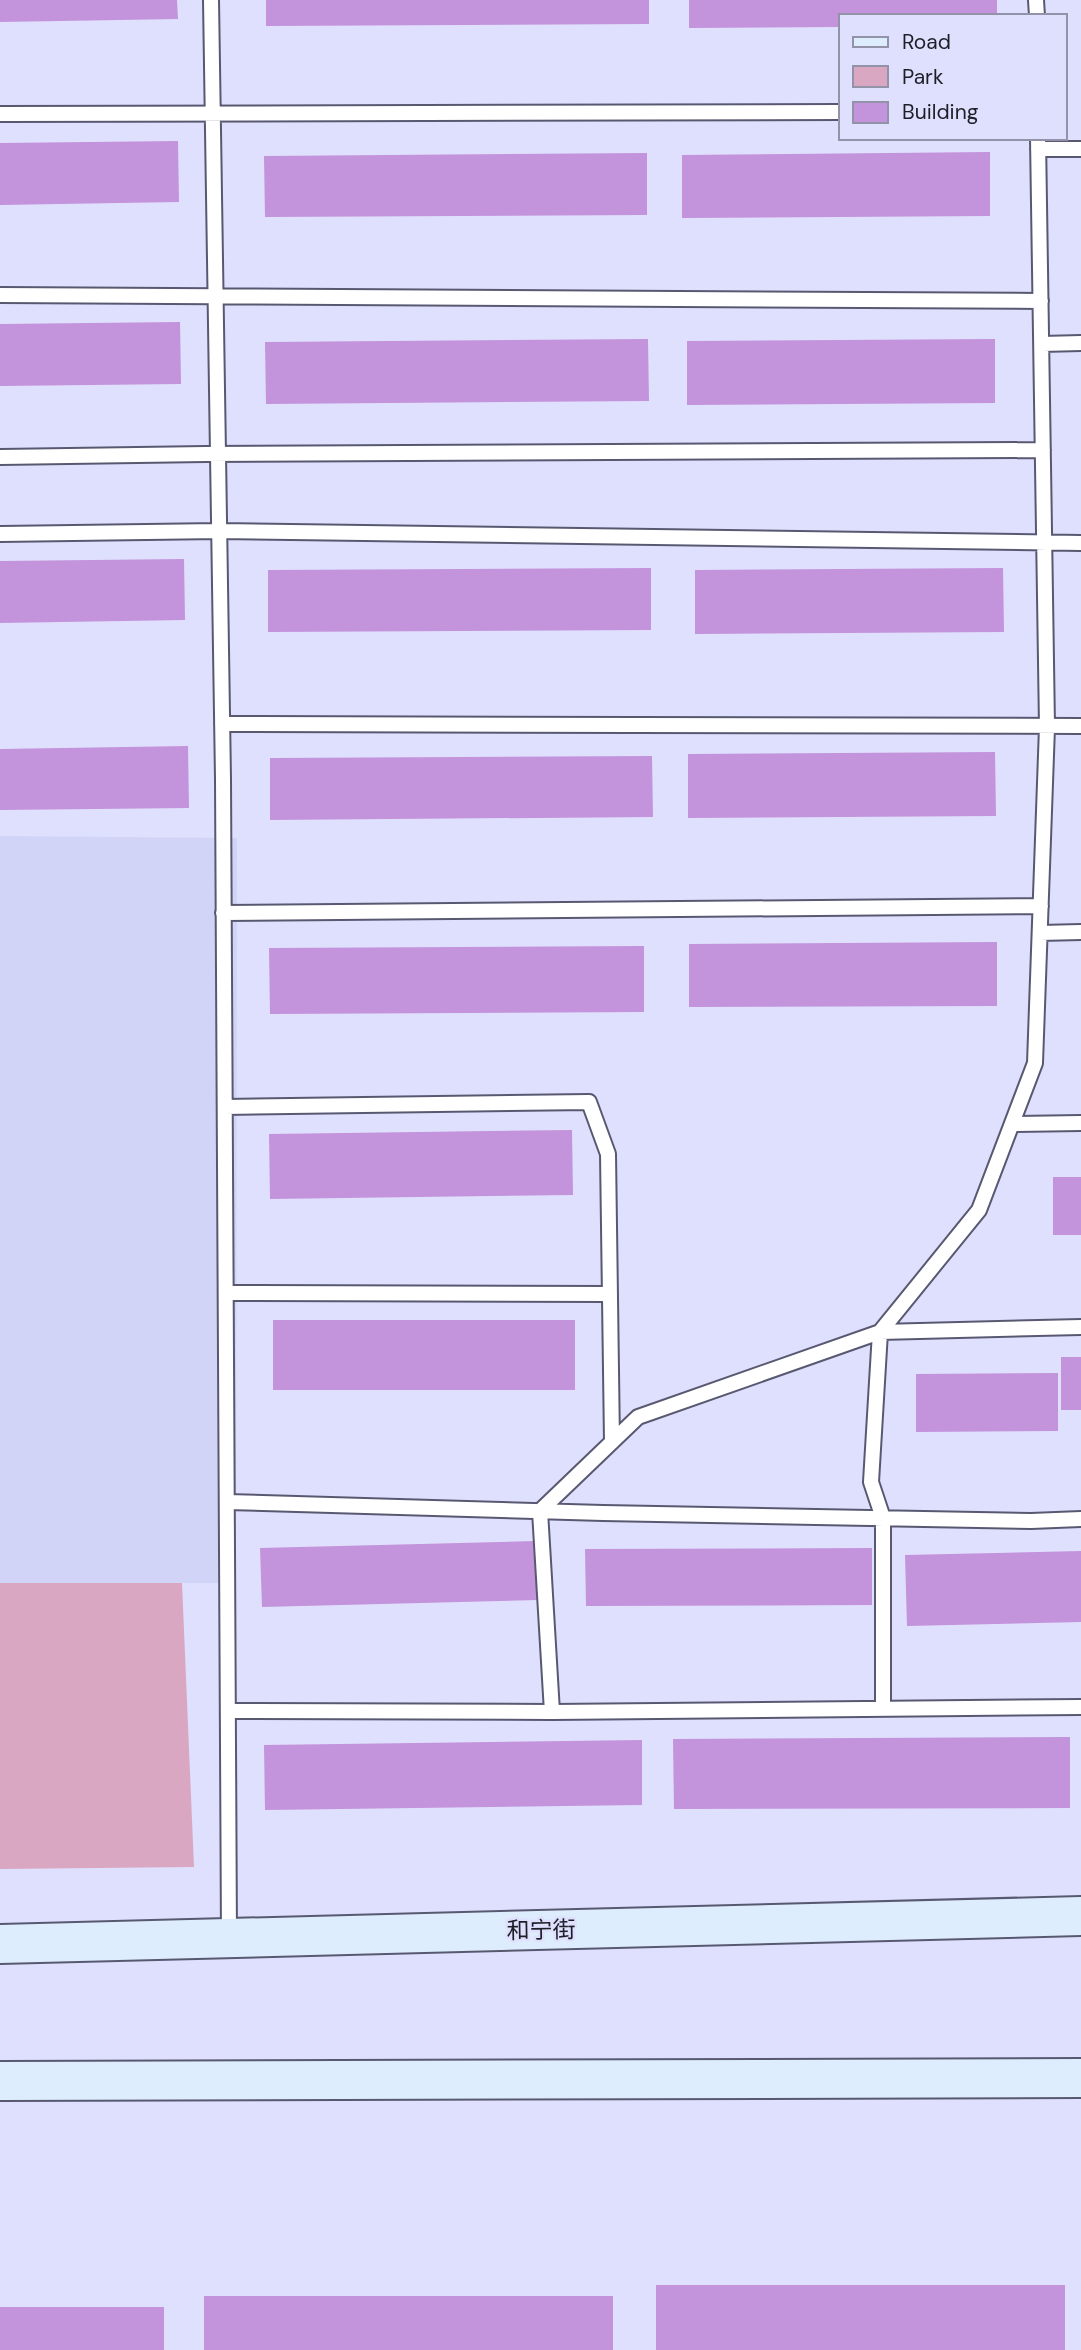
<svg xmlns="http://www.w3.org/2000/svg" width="1081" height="2350" font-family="'DM Sans','Noto Sans SC',sans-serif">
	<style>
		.built { fill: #d2d4f7 }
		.green { fill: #d9a7c2 }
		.building { fill: #c393db }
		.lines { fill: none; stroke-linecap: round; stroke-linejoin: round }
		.lane-casing { stroke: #585971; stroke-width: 18 }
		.secondary-casing { stroke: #585971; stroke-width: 42 }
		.lane { stroke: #fff; stroke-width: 14 }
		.secondary { stroke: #ddedfe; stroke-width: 38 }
		.labels { text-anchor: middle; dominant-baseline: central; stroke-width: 5; stroke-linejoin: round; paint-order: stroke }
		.street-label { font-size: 23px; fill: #1e1e28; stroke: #dfe0fd }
	</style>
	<rect width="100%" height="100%" fill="#dfe0fd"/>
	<path class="built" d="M0,836l237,2 -1,745h-236z"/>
	<path class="green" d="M0,1583h182l12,284 -194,2z"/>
	<path class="building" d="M0,0h177l1,19 -178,3z
		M266,0h383v24l-383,2z
		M689,0h308v16h-156v11l-152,1z
		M178,141l1,61 -179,3v-62z
		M990,152v64l-308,2v-63z
		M647,153v62l-382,2 -1,-61z
		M180,322l1,62 -181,2v-62z
		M648,339l1,62 -383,3 -1,-62z
		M995,339v64l-308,2v-64z
		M184,559l1,61 -185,3v-62z
		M651,568v62l-383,2v-62z
		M1003,568l1,64 -309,2v-64z
		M188,746l1,62 -189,2v-61z
		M995,752l1,64 -308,2v-64z
		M652,756l1,61 -383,3v-62z
		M997,942v64l-308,1v-63z
		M644,946v66l-374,2 -1,-66z
		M572,1130l1,65 -303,4 -1,-65z
		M1053,1177h28v58h-28z
		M273,1320h302v70h-302z
		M1061,1357h20v53h-20z
		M1058,1373v58l-142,1v-58z
		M536,1541l1,59 -275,7 -2,-59z
		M872,1548v57l-286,1 -1,-57z
		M1081,1551v71l-174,4 -2,-71z
		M1070,1737v71l-396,1 -1,-70z
		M642,1740v65l-377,5 -1,-65z
		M656,2285h409v65h-409z
		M204,2296h409v54h-409z
		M0,2307h164v43h-164z"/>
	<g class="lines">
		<defs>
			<path id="lane" d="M211,0l12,779 6,1158
				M1036,0l1,16
				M0,114l841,-2
				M1038,149h43
				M0,295l1041,6
				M1042,344l39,-1
				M0,457l206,-3 837,-4
				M0,534l219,-3 862,12
				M222,724l859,2
				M223,913l818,-7
				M1040,933l41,-1
				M225,1107l364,-5 19,52 4,288
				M1012,1124l69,-1
				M226,1293l384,1
				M227,1502l376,11 428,8 50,-2
				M883,1709v-191l-12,-36 9,-150 201,-5
				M228,1711l324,1 529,-5
				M552,1712l-12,-201 98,-94 242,-85 99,-122 56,-147 12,-336 -9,-589"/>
			<path id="secondary" d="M0,1944l1081,-28
				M0,2081l1081,-3"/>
		</defs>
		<use href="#lane" class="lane-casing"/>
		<use href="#secondary" class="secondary-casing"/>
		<use href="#lane" class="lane"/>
		<use href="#secondary" class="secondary"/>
	</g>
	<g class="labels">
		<g class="street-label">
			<text transform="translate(541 1930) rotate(-1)">和宁街</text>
		</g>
	</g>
	<rect x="839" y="14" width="228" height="126" fill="#dfe0fd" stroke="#9292a8" stroke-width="2"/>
	<rect x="853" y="37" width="35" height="10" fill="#ddedfe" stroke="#9292a8" stroke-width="2"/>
	<text x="902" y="49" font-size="21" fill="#1e1e28">Road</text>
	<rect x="853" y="66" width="35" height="21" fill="#d9a7c2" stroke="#9292a8" stroke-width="2"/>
	<text x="902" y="84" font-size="21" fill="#1e1e28">Park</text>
	<rect x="853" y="102" width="35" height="21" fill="#c393db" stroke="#9292a8" stroke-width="2"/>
	<text x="902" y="119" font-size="21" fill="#1e1e28">Building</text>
</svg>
